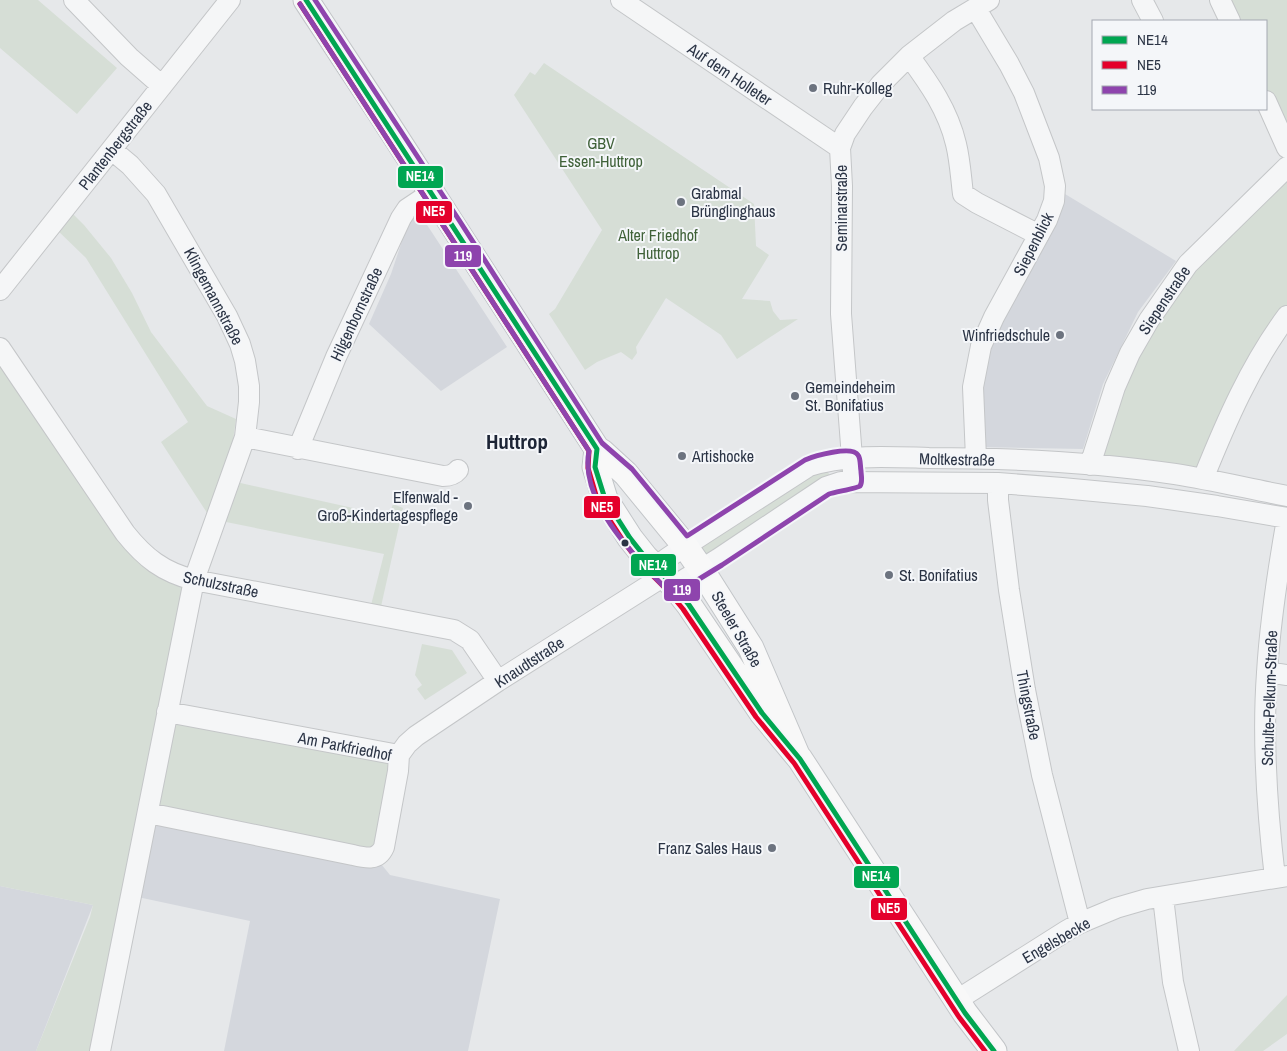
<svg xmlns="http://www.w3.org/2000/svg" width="1287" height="1051" font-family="'Archivo Narrow',sans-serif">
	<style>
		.built { fill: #d4d7dd }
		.green { fill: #d6ded6 }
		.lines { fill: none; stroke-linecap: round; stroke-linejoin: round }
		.minor-casing { stroke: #c4c6c8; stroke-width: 22 }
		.major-casing { stroke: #c2c5c8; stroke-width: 27 }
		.minor { stroke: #f5f6f7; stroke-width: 20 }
		.major { stroke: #f8f8f8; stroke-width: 25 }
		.bus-1-casing { stroke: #f4f6f9; stroke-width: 9 }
		.bus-2-casing { stroke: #f4f6f9; stroke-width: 9 }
		.bus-3-casing { stroke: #f4f6f9; stroke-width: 9 }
		.bus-1 { stroke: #00a651; stroke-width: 5 }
		.bus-2 { stroke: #e4002b; stroke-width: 5 }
		.bus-3 { stroke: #8e44ad; stroke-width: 5 }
		.poi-dot { fill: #6c737f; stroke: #f4f6f9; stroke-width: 2 }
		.bus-dot { fill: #2b3445; stroke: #f4f6f9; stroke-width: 2 }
		.labels { text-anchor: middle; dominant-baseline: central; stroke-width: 4; stroke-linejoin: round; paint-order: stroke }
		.street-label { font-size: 16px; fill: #2b3445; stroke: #f4f6f9 }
		.poi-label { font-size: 16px; fill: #2b3445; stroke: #f4f6f9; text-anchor: start }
		.park-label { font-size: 16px; fill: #3f6138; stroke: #f4f6f9 }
		.district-label { font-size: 21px; font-weight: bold; fill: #1d2536; stroke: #f4f6f9 }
		.line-badge { stroke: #f4f6f9; stroke-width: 2 }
		.badge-label { font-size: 14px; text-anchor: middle; font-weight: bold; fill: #fff }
	</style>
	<rect width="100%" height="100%" fill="#e6e8ea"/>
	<path class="built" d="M1065,194l111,67 -38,51 -35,72 -20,65 -103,-2 2,-59 4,-40 72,-132z
		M414,205l93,142 -66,44 -72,-67 22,-50z
		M149,814l228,45 13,16 110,24 -32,152h-244l26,-130 -117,-25z
		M0,886l93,19 -57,146h-36z"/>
	<path class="green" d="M0,0h38l79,68 -40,46 -77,-66z
		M1221,0h66v147l-21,-48v-78h-36z
		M544,63l210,141 2,42 13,9 -27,44 28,2 3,10 7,9 18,-1 -61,40 -16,-24 -55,-37 -30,49 1,6 -5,7 -11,-8 -24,10 -12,8 -36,-56 6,-5 47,-79 -88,-135 16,-23 5,3z
		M1287,175v140l-84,163 -110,-14 27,-73 34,-70 38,-54z
		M67,208l17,17 27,33 21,35 19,39 56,74 29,13 -7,50 7,13 153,34 4,-12 10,4 -23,103 -10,-2 14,-55 -173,-35 -50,-77 27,-20 -102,-164 -33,-32z
		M0,350l125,185 68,46 -96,470h-61l54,-134 3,-12 -93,-19z
		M825,468l6,9 -126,84 -8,-11z
		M422,644l30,6 15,23 -42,27 -8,-11 5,-4 -7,-10z
		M168,713l230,43 -20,98 -229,-41z
		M1287,995v39l-24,17h-29z"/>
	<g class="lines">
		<defs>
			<path id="minor" d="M74,0l55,57 33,29
				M621,0l219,148
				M1142,0l11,21
				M1220,0l10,21
				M976,9l33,55 15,29 25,65 6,28 -1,15 -7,19 -53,97 -13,29 -8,41 3,71
				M909,56c20,27 39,54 47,88 4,16 5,34 7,50l14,9 62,32
				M1266,101l21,47
				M0,290l230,-290
				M0,348l125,185c20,25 38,39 69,47l260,50 16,10 28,41
				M245,437l198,39c6,0 11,-1 15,-6
				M298,449l38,-92 65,-139 6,-9 24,-16
				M1090,465l25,-78 15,-34 19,-33 39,-56 99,-97
				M853,471l-12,-157 1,-128 -2,-38 5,-14 18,-27 18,-23 28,-28 45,-35 35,-21
				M1203,479c23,-57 47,-113 84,-163
				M998,483v17l11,90 16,100 17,85 38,148
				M658,569l8,-10 19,-13 124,-80c37,-12 81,-9 120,-8 82,0 165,4 246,16 38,6 75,15 112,22
				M674,586l44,-27 108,-72 15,-5 157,1 64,5 85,8 70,10 70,12
				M1267,672l20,3
				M167,712l232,43
				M399,755l8,-11 9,-8 82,-55 166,-105
				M148,813l205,42c13,3 25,6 31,-8l14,-76 1,-16
				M1275,878c-8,-68 -13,-137 -8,-205 3,-52 11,-103 20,-154
				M1163,897l10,85 16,69
				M957,1000l109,-69 14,-8 36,-15 31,-9 140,-23
				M100,1051l94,-471 51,-143 4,-35v-16l-4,-25 -5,-17 -13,-28 -71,-122 -26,-29 -18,-15"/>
			<path id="major" d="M306,0l75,114 216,335 5,3 24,22 59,72 16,23 50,79 46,107
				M597,449l-2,18 10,32 25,39 15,19 29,29 15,19 73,108 38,46 165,254 29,38"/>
		</defs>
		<use href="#minor" class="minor-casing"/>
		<use href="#major" class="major-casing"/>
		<use href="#minor" class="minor"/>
		<use href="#major" class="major"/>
		<defs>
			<path id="bus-1" d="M306,0l291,449 -2,18 10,32 25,39 15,19 29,29 15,19 73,108 38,46 165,254 29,38"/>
			<path id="bus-2" d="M300,4l289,447 -1,17 10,34 26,40 15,20 29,29 15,18 73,108 38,46 165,254 26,34"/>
			<path id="bus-3" d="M300,4l289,447c-10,51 47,107 80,141l4,1 5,-1 44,-27 107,-71c6,-2 29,-6 31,-8 3,-4 1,-11 1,-15 -1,-5 0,-12 -3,-16 -6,-10 -44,1 -53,5l-118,76 -55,-67 -30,-26 -143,-223 -144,-220"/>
		</defs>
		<use href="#bus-1" class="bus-1-casing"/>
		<use href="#bus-2" class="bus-2-casing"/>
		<use href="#bus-3" class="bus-3-casing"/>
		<use href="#bus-1" class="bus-1"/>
		<use href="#bus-2" class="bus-2"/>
		<use href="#bus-3" class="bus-3"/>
	</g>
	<g class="poi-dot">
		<circle cx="813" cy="88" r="5"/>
		<circle cx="681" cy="202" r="5"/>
		<circle cx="1060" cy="335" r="5"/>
		<circle cx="795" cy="396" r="5"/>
		<circle cx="682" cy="456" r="5"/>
		<circle cx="468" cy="506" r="5"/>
		<circle cx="889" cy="575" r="5"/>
		<circle cx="772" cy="848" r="5"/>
	</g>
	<circle class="bus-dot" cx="625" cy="543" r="4.5"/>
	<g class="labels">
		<g class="street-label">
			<text transform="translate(730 74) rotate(34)">Auf dem Holleter</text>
			<text transform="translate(115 145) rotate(-52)">Plantenbergstraße</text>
			<text transform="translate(841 208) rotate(-90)">Seminarstraße</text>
			<text transform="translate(1033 244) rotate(-63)">Siepenblick</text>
			<text transform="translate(214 296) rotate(62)">Klingemannstraße</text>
			<text transform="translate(1164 300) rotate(-56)">Siepenstraße</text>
			<text transform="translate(356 314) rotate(-65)">Hilgenbornstraße</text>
			<text transform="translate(957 459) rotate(1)">Moltkestraße</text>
			<text transform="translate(221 584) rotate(12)">Schulzstraße</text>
			<text transform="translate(737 629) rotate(60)">Steeler Straße</text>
			<text transform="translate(529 662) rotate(-33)">Knaudtstraße</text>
			<text transform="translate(1269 698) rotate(-88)">Schulte-Pelkum-Straße</text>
			<text transform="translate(1029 705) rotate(79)">Thingstraße</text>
			<text transform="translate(345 746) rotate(11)">Am Parkfriedhof</text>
			<text transform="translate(1056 940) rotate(-30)">Engelsbecke</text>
		</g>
		<g class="poi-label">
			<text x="823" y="88">Ruhr-Kolleg</text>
			<text x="691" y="193">Grabmal<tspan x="691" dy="18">Brünglinghaus</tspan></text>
			<text x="1050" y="335" text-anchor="end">Winfriedschule</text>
			<text x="805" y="387">Gemeindeheim<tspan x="805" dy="18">St. Bonifatius</tspan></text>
			<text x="692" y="456">Artishocke</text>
			<text x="458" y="497" text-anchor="end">Elfenwald -<tspan x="458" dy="18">Groß-Kindertagespflege</tspan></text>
			<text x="899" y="575">St. Bonifatius</text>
			<text x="762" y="848" text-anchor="end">Franz Sales Haus</text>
		</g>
		<g class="park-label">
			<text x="601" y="143">GBV<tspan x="601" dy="18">Essen-Huttrop</tspan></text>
			<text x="658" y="235">Alter Friedhof<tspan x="658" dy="18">Huttrop</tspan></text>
		</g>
		<g class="district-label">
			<text x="517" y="441">Huttrop</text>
		</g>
	</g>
	<g class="line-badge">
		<rect x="397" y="165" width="47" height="24" rx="5" fill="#00a651"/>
		<rect x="415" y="200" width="38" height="24" rx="5" fill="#e4002b"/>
		<rect x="444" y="244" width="38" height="24" rx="5" fill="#8e44ad"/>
		<rect x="583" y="495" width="38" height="24" rx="5" fill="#e4002b"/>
		<rect x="630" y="553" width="47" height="24" rx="5" fill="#00a651"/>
		<rect x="663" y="578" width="38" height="24" rx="5" fill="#8e44ad"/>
		<rect x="853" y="865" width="47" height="24" rx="5" fill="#00a651"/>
		<rect x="870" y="897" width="38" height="24" rx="5" fill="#e4002b"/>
	</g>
	<g class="badge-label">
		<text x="420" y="181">NE14</text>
		<text x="434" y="216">NE5</text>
		<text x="463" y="261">119</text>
		<text x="602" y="512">NE5</text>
		<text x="653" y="570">NE14</text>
		<text x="682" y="595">119</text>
		<text x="876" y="881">NE14</text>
		<text x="889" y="913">NE5</text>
	</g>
	<rect x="1092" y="20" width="175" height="90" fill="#f4f6f9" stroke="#a4a8b1"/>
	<rect x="1102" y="36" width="25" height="8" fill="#00a651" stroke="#a4a8b1"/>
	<text x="1137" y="45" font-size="15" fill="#2b3445">NE14</text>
	<rect x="1102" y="61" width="25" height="8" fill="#e4002b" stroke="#a4a8b1"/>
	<text x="1137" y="70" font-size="15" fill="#2b3445">NE5</text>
	<rect x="1102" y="86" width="25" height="8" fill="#8e44ad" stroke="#a4a8b1"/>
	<text x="1137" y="95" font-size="15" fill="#2b3445">119</text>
</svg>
